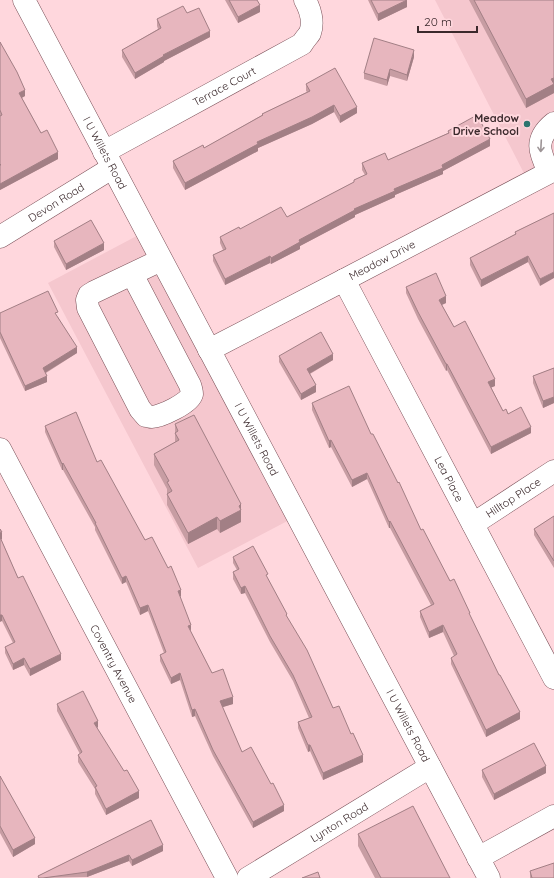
<svg xmlns="http://www.w3.org/2000/svg" width="554" height="878" font-family="Quicksand,sans-serif">
	<style>
		.built { fill: #f5c7ce }
		.lines { fill: none; stroke-linecap: round; stroke-linejoin: round }
		.minor-casing { stroke: #7a5058; stroke-width: 23 }
		.major-casing { stroke: #7a5058; stroke-width: 23 }
		.minor { stroke: #fff; stroke-width: 22 }
		.major { stroke: #fff; stroke-width: 22 }
		.wall { fill: #c79da3 }
		.shaded-wall { fill: #a27f85 }
		.building { fill: #e7b6be; stroke: #a27f85 }
		.oneway { stroke: #9d9496 }
		.poi-dot { fill: #2d756f; stroke: #ffd7dd; stroke-width: 1.5 }
		.labels { text-anchor: middle; dominant-baseline: central; stroke-width: 4; stroke-linejoin: round; paint-order: stroke }
		.street-label { font-size: 11px; fill: #3b292c; stroke: #ffd7dd }
		.poi-label { font-size: 11px; font-weight: bold; fill: #3b292c; stroke: #ffd7dd; text-anchor: end }
	</style>
	<rect width="100%" height="100%" fill="#ffd7dd"/>
	<path class="built" d="M435,0h119v170l-25,13z
		M146,231l151,285 -99,52 -150,-285z"/>
	<g class="lines">
		<defs>
			<g id="minor">
				<path id="s1" d="M104,152l198,-108c2,-4 6,-8 8,-11 4,-11 0,-24 -5,-33"/>
				<path d="M549,172c-10,-20 -15,-33 5,-49"/>
				<path id="s2" d="M0,237l112,-69"/>
				<path d="M132,274l58,111c1,3 2,7 2,9 -2,9 -32,23 -40,23 -2,0 -4,-1 -6,-1l-6,-7 -52,-101 -1,-8 2,-5 5,-3 67,-32"/>
				<path id="s3" d="M344,280l210,398"/>
				<path id="s4" d="M209,350l135,-70 210,-110"/>
				<path id="s5" d="M0,449l227,429"/>
				<path id="s6" d="M473,524l81,-53"/>
				<path d="M478,858l76,-42"/>
				<path id="s7" d="M248,878l182,-111"/>
			</g>
			<g id="major">
				<path id="s8" d="M24,0l465,878"/>
			</g>
		</defs>
		<use href="#minor" class="minor-casing"/>
		<use href="#major" class="major-casing"/>
		<use href="#minor" class="minor"/>
		<use href="#major" class="major"/>
	</g>
	<path class="wall" d="M225,0h32l3,12 -22,11z
		M368,0h39v7l-29,14z
		M469,0h85v93l-28,15z
		M187,13l23,24 -46,24v1l-29,17 -13,-22v-7l36,-21 -1,-3v-7z
		M0,42l25,54 -3,2 19,35 17,26 -58,31z
		M414,57l-7,24 -17,-5 -3,10 -23,-7v-6z
		M306,84l51,29 -17,10 -6,-11 -22,12 -54,24v3l-73,39 -12,-22v-7l31,-13 58,-33v-1l45,-22 -1,-1z
		M448,131l42,15 -47,25v3l-48,21v2l-40,18v2l-55,29v3l-29,15 -1,-1 -45,22 -12,-24v-6l10,-5 -3,-7v-6l20,-8 47,-12 67,-35v-2l11,-5 -3,-5v-7l26,-3 60,-27z
		M554,213l-14,73 -12,-24 -47,25 -11,-22v-7l45,-24v-2z
		M54,241l50,9 -38,20 -12,-23z
		M406,287l40,16 -4,2 12,22 41,59 -4,1 12,24 5,3 23,19 -40,21 -44,-84 -1,1 -28,-52 -12,-26z
		M0,313l58,4 19,36 -31,20 1,9 -22,9 -25,-53z
		M279,356l54,4 -23,14 6,18 -15,8 -22,-38z
		M554,368v35l-11,5 -10,-25v-7z
		M312,403l59,31 50,96 49,86 50,103 -34,18 -35,-73v-6l3,-2 -11,-24 -14,6 -9,-21v-6l11,-6 -41,-77h-1l-22,-49 -15,8 -21,-40 -2,1 -17,-38z
		M175,424l66,92v6l-21,11 -3,-4 -29,15 -21,-39v-16l-13,-24v-11l21,-12z
		M45,426l52,36 48,78 36,56 -1,1 11,35 21,41 21,31 -11,3 20,45 42,59 -31,17 -40,-72 -18,-40 -3,1 -12,-37 -9,4 -11,-23v-6l4,-2 -16,-42 -8,4 -14,-33 -4,2 -27,-54v-3l-32,-57h-1l-17,-38z
		M554,516v52l-20,-33v-6z
		M0,529l2,10h-1l17,39 43,82 -31,16 -6,-11 -11,5 -8,-17v-6l8,-4 -11,-22z
		M233,557l35,22 65,129 18,26 12,28 -40,18 -13,-29 -2,1 -10,-24v-6l11,-4 -16,-37 -23,-39 -25,-49 -4,1 -8,-15v-7l4,-2 -4,-7z
		M57,704l41,23 -1,1 42,70 -33,17 -11,-21v-5l-17,-27v-7l2,-1 -23,-43z
		M482,770l64,3 -52,27 -12,-23z
		M0,776l35,68 -22,13 -13,-24z
		M151,820l12,31 -31,15 -3,-5 -42,16 -49,1v-2z
		M358,834l92,44h-75l-17,-32z
		M530,871l24,7h-24z"/>
	<path class="shaded-wall" d="M407,0v7l-29,14v-7z
		M260,5v7l-22,11v-6z
		M210,31v6l-46,24v1l-29,17v-6l28,-18z
		M414,50v7l-7,24v-6z
		M390,69v7l-3,10v-6z
		M554,78v15l-28,15v-9z
		M25,90v6l-6,3v-6z
		M334,105v7l-22,12 -54,24v3l-73,39v-7l72,-41z
		M357,107v6l-17,10v-7z
		M490,139v7l-47,25v3l-48,21v2l-40,18v2l-55,29v3l-29,15v-6l28,-18 55,-31 88,-44z
		M58,152v7l-58,31v-6z
		M104,243v7l-38,20v-6z
		M270,256v7l-45,22v-6z
		M528,256v6l-47,25v-7z
		M554,272v6l-14,8v-7z
		M446,296v7l-7,3v-6z
		M77,347v6l-34,21v-6z
		M333,354v6l-26,15v-6z
		M446,364h1v6l-1,1z
		M47,376v6l-22,9v-5z
		M495,379v7l-7,3v-7z
		M316,385v7l-15,8v-6z
		M554,397v6l-11,5v-7z
		M531,427v6l-40,21v-7z
		M331,440v7l-2,1v-7z
		M63,463v7h-1v-6z
		M367,473v6l-15,8v-7z
		M241,504v18l-21,11v-12z
		M217,517v12l-29,15v-11z
		M390,521v7h-1v-6z
		M2,532v7l-2,1v-7z
		M126,576v6l-4,2v-6z
		M245,586v7l-4,1v-6z
		M181,590v6l-3,2v-7z
		M148,605v6l-8,4v-7z
		M0,615h2v6l-2,1z
		M191,625v6l-3,-5z
		M443,625v7l-14,6v-6z
		M61,654v6l-31,16v-7z
		M24,658v7l-11,5v-6z
		M180,673v7l-9,4v-6z
		M233,697v7l-13,4v-7z
		M195,709v7l-3,1v-7z
		M520,712v7l-34,18v-7z
		M98,721v6l-4,3v-7z
		M308,745h2v6l-2,1z
		M363,755v7l-40,18v-7z
		M546,766v7l-52,27v-6z
		M139,791v7l-33,17v-6z
		M284,805v6l-31,17v-6z
		M35,838v6l-22,13v-7z
		M163,845v6l-31,15v-6z
		M129,855v6l-42,16v-5z"/>
	<path class="building" d="M229,0h28l3,5 -22,12z
		M371,0h36l-29,14z
		M474,0h80v78l-3,1 3,5 -28,15z
		M183,6l4,7 12,-5 11,23 -47,24 1,1 -29,17 -13,-23 39,-22 -4,-9z
		M374,38l40,12 -7,25 -17,-6 -3,11 -23,-7z
		M0,42l17,30 8,18 -6,3 22,40 6,-3 11,22 -58,32v-19h1l-1,-1v-48l2,-1 -2,-5z
		M335,68l22,39 -17,9 -6,-11 -22,12 -55,25 1,2 -73,39 -12,-22 30,-16 1,3 59,-33 -1,-1 48,-23 -4,-7z
		M477,115l13,24 -48,26 1,3 -49,21 1,2 -41,18 1,1 -56,30 1,2 -29,16 -1,-2 -45,23 -12,-24 13,-6 -6,-12 19,-10 1,2 41,-22 6,10 67,-35v-2l13,-6 -5,-11 23,-10 3,7 61,-27 -1,-2z
		M554,213v59l-14,7 -12,-23 -47,24 -11,-22 46,-24 -1,-2z
		M91,220l13,23 -38,21 -12,-23z
		M436,273l10,23 -7,4 15,27 11,-6 30,58 -7,3 15,29 3,-2 2,5 13,-7 10,20 -40,20 -44,-83h-1l-28,-52 -12,-25z
		M48,291l10,21 -3,1 22,34 -34,21 4,8 -22,10 -25,-54v-19z
		M321,332l12,22 -26,15 9,16 -15,9 -22,-38z
		M554,368v29l-11,4 -10,-25z
		M349,386l22,48h2l25,49 1,-1 22,48 2,-1 27,52 4,-2 16,34h-1l30,62h1l20,37 -34,18 -35,-72 6,-4 -14,-29 -14,7 -9,-21 14,-7 -44,-83 -1,1 -22,-49 -15,7 -21,-40 -2,1 -17,-38z
		M76,412l21,50 4,-2 44,80 7,-3 16,31 3,-2 10,24 -3,1 13,34 -3,1 24,47 11,-4 10,28 -13,4 22,51 9,-5 20,37 2,-1 11,22 -31,17 -40,-72 -18,-41 -3,1 -12,-37 -9,5 -11,-23 6,-3 -18,-47 -8,3 -14,-32 -4,2 -27,-55h1l-33,-60 -1,1 -17,-38z
		M194,415l47,89 -2,2 2,4 -21,11 -3,-4 -29,16 -21,-39 5,-3 -5,-9 2,-1 -15,-27 25,-14 -4,-7 3,-2 -3,-7z
		M554,516v45l-20,-32z
		M0,529l2,3 -2,1z
		M0,537l18,41 5,-2 38,78 -31,15 -6,-11 -11,6 -8,-17 10,-5 -13,-27h-2z
		M253,546l15,28 -2,1 21,39 -1,1 21,35 26,58 6,-2 12,28 2,-1 10,22 -40,18 -13,-28h-2l-10,-23 14,-5 -19,-42 -23,-39 -25,-50 -4,2 -8,-16 6,-3 -6,-12z
		M83,691l15,30 -4,2 30,48 3,-1 12,21 -33,18 -11,-22 2,-1 -19,-31 4,-3 -25,-48z
		M534,743l12,23 -52,28 -12,-24z
		M0,776l35,62 -22,12 -13,-24z
		M413,806l37,72h-69l-23,-44z
		M151,820l12,25 -31,15 -3,-5 -42,17 -44,6h-4l-1,-2z
		M554,863v15h-22l-2,-7z
		M318,872l2,6h-18z"/>
	<defs><path id="oneway-shaft" d="M-6 0H5M1.5-3L5.5 0L1.5 3" fill="none" stroke-width="1.6" stroke-linecap="round" stroke-linejoin="round"/></defs>
	<use class="oneway" href="#oneway-shaft" transform="translate(541 146) rotate(93)"/>
	<circle class="poi-dot" cx="527" cy="124" r="4"/>
	<g class="labels">
		<g class="street-label">
			<text stroke="none"><textPath href="#s1" startOffset="137">Terrace Court</textPath></text>
			<text stroke="none"><textPath href="#s8" startOffset="173">I U Willets Road</textPath></text>
			<text stroke="none"><textPath href="#s2" startOffset="66">Devon Road</textPath></text>
			<text stroke="none"><textPath href="#s4" startOffset="195">Meadow Drive</textPath></text>
			<text stroke="none"><textPath href="#s8" startOffset="497">I U Willets Road</textPath></text>
			<text stroke="none"><textPath href="#s3" startOffset="225">Lea Place</textPath></text>
			<text stroke="none"><textPath href="#s6" startOffset="48">Hilltop Place</textPath></text>
			<text stroke="none"><textPath href="#s5" startOffset="243">Coventry Avenue</textPath></text>
			<text stroke="none"><textPath href="#s8" startOffset="821">I U Willets Road</textPath></text>
			<text stroke="none"><textPath href="#s7" startOffset="107">Lynton Road</textPath></text>
		</g>
		<g class="poi-label">
			<text x="519" y="118">Meadow<tspan x="519" dy="13">Drive School</tspan></text>
		</g>
	</g>
	<path d="M418 26v6h59v-6" fill="none" stroke="#3b292c" stroke-width="2"/>
	<text x="424" y="26" font-size="12" fill="#3b292c" stroke="#ffd7dd" stroke-width="3" paint-order="stroke">20 m</text>
</svg>
